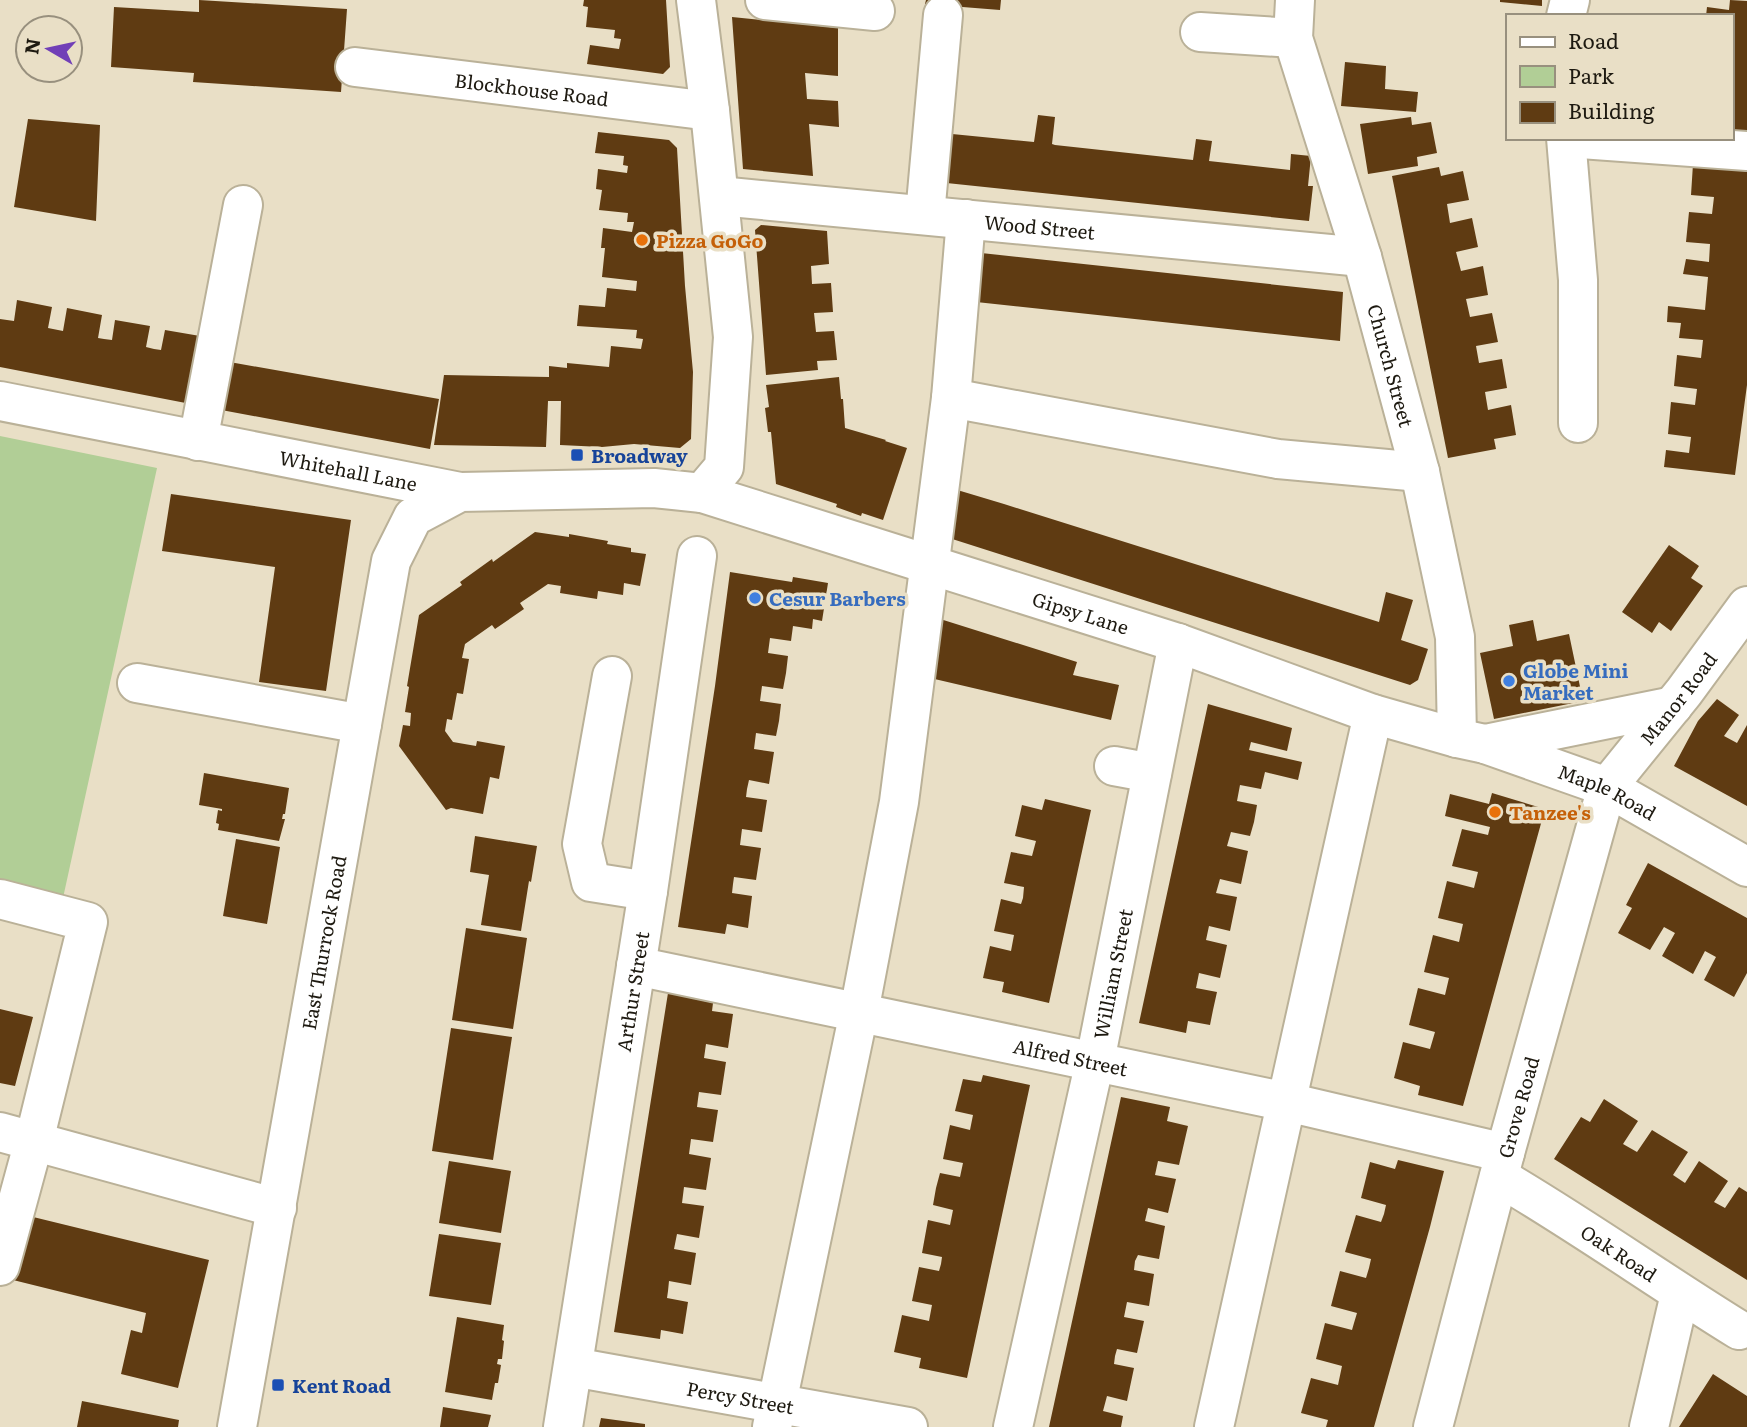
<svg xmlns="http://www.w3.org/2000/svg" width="1747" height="1427" font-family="Literata,serif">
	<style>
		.green { fill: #b1ce96 }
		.building { fill: #5f3b12 }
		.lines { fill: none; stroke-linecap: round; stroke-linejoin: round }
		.minor-casing { stroke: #bab198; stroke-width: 42 }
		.major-casing { stroke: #bab198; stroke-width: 42 }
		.minor { stroke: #fff; stroke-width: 38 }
		.major { stroke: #fff; stroke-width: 38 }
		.food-dot { fill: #e8710a; stroke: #e9dfc6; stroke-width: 2.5 }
		.transit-dot { fill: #1a4fb4; stroke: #e9dfc6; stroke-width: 2.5 }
		.shop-dot { fill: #3f7fe0; stroke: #e9dfc6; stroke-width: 2.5 }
		.labels { text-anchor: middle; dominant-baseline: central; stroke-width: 7; stroke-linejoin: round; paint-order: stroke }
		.street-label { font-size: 19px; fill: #1e1a11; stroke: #e9dfc6 }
		.food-label { font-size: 19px; font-weight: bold; fill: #c56008; stroke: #e9dfc6; text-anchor: start }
		.transit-label { font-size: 19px; font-weight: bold; fill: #164399; stroke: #e9dfc6; text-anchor: start }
		.shop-label { font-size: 19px; font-weight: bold; fill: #366cbe; stroke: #e9dfc6; text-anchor: start }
	</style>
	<rect width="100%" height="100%" fill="#e9dfc6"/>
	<path class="green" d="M0,436l157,32 -94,430 -63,-16z"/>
	<path class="building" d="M199,0l148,9 -6,83 -148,-10 1,-9 -83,-6 3,-60 85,5z
		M584,0h82l4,67 -7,7 -76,-10 3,-19 29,4 2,-10 -7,-1 1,-8 -29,-3 2,-20 -5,-1z
		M926,0h75l-1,10 -75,-6z
		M1500,0h42v6l-42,-4z
		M1730,0l17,1v140l-16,-2v-123h-25l1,-9 22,3z
		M732,17l106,11v48l-33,-3 2,26 31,2 1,26 -30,-3 4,52 -70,-7z
		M1345,62l41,4 -1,23 33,3 -2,20 -75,-6z
		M1038,115l17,2 -3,27 3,1 138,15 3,-21 16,2 -3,20 81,9 1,-16 20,2 -3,30h5l-4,35 -372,-39 5,-49 92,9z
		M1411,117l1,8 19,-3 6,31 -20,4 1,9 -50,8 -8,-50z
		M28,119l72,6 -4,96 -82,-14z
		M598,132l71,8 8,8 8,138 8,86 -2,67 -11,9 -46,-4 -32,3 -42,-2 1,-44h-13l-2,46 -112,-2 10,-70 105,2v-11l18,2v-5l42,4 2,-21 30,3 2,-10 -7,-1 1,-8 -60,-4 2,-21 26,2 2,-19 29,3 1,-10 -35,-4 3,-29h-4l2,-20 29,4 2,-10h-7l1,-9 -29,-3 3,-20 -6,-1 2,-20 29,4 1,-7 -5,-1 1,-9 -29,-3z
		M1747,159v226l-12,90 -71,-8 2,-17 23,3 2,-16 -23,-3 3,-32 24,3 2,-16 -23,-3 3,-31 24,3 2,-18 -24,-2 2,-15 -14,-1 1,-16 37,4 3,-33 -25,-3 3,-15 23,3 1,-18 -24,-2 3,-30 23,2 2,-17 -23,-2 2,-31z
		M1439,167l2,9 22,-5 6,29 -22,4 3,19 22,-5 6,29 -22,5 5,19 22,-5 5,29 -22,4 4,18 22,-4 6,29 -22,4 3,17 23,-4 5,29 -22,4 3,18 23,-5 5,30 -22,4 2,10 -48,9 -56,-282z
		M761,225l66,6 2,33 -18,2 1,18 19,-1 2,29 -19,1 2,19 18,-1 3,29 -20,1 1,9 -52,5 -11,-145z
		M972,252l371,40 -3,49 -373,-40z
		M17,300l35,7 -4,21 15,3 4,-23 35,7 -4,23 6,1 8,1 3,-20 35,6 -4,21 8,2 7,1 4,-20 35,6 -4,69 -196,-38v-48l14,2z
		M224,361l215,38 -9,50 -214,-40z
		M839,377l2,22h2l2,29 41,12 -1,1 22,7 -24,72 -21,-7 -1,3 -25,-9 1,-3 -61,-20 -5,-52h-3l-3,-24 4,-1 -3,-22z
		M954,489l50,15 375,118 7,-30 27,8 -12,40 27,9 -10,31 -8,5 -464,-148z
		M171,494l180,26 -25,171 -67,-9 16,-115 -113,-16z
		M535,532l34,5v-3l39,7 -1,3 24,4v4l15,2 -6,32 -16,-3 -1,12 -25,-4 -1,8 -37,-6 1,-7 -13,-2 -28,19 4,6 -29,20 -3,-4 -27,19 -3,14 7,1 -6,35 -6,-1 -5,27 -5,-1 -2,12 8,11 23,4 1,-5 28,5 -6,33 -9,-2 -7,37 -32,-6 -5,2 -47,-64 4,-21 7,1 1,-13 -6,-1 4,-25 -2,-1 12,-71 43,-30 -2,-3 32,-23 1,3z
		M1669,545l30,21 -8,12 12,8 -32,45 -12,-9 -7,11 -30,-21z
		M730,572l62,10 1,-5 35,6 -6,38 -9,-2 -1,10 -19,-3 -2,15 -21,-3 -2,15 20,3 -2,17 -3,16 -21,-3 -2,15 21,3 -2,17 -3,15 -20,-3 -2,16 20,3 -5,32 -20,-4 -2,9 -1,8 21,3 -5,32 -20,-3 -2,16 21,3 -5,32 -22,-3 -1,7 -1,9 20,3 -4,32 -21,-4 -2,10 -47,-7 37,-241z
		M937,618l140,44 -4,13 46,10 -8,35 -185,-43z
		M1533,620l4,21 32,-7 14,67 -89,18 -14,-66 33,-7 -4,-21z
		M1717,699l22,16 -15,21 13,7 10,-18v81l-73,-40 24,-45z
		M1208,704l84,24 -5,23 -36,-9 -2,8 53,12 -4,18 -33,-8 -4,17 -21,-4 -3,16 20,4 -3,17 -4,14 -19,-4 -4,14 21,5 -7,33 -21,-5 -4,14 21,4 -7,34 -21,-5 -3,14 21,5 -7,33 -21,-5 -3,15 21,4 -4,18 -3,15 -22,-4 -2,12 -47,-10z
		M204,773l85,15 -4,26h-2l-1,5h3l-6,22 -61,-11 1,-6 -3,-1 2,-13 4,1v-2l-23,-4z
		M1492,793l53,16 -82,297 -45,-11 2,-9 -26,-8 9,-36 27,7 5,-17 -26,-7 9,-37 27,7 4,-17 -25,-6 9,-37 26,7 4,-18 -25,-6 9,-37 27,7 4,-16 -26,-6 10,-37 26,6 2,-8 -45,-11 5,-22 39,10z
		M1045,799l46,11 -42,193 -47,-11 2,-10 -21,-4 7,-32 21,5 3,-16 -20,-4 7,-32 20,5 2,-6 1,-11 -20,-4 7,-31 21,4 4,-15 -21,-5 7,-31 20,5z
		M475,836l62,10 -6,36 -2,-1 -8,50 -40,-6 8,-50 -19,-3z
		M236,839l44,8 -13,77 -44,-8z
		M1648,863l99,55v55l-13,24 -30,-17 12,-23 -11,-6 -12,23 -31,-18 13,-23 -11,-6 -14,23 -32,-17 14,-25 -6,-3z
		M466,928l61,10 -14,91 -61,-9z
		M668,993l45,10 -1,8 21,3 -5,34 -22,-4 -2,14 22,4 -5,33 -22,-3 -1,7 -1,8 21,3 -5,32 -22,-3 -2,15 22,4 -5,32 -22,-3 -2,16 22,3 -5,32 -22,-4 -3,15 22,4 -5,32 -22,-4 -1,10 -1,7 21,4 -5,32 -22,-4 -1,9 -46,-7z
		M0,1009l33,8 -18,69 -15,-3z
		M451,1028l61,9 -19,123 -61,-9z
		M983,1075l47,10 -63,293 -48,-10 2,-10 -27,-6 8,-37 27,6 3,-16 -20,-4 7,-34 20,4 2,-7 1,-7 -20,-4 6,-33 22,5 3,-15 -20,-5 3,-17 4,-15 20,4 3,-14 -20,-4 7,-34 20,5 3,-15 -18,-4 8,-32 18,3z
		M1121,1097l49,10 -3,14 21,5 -9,39 -21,-4 -3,14 21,4 -8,34 -20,-5 -3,13 20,5 -6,33 -21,-4 -3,6 -1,9 20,4 -5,32 -22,-4 -3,15 20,4 -7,32 -20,-4 -2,7 -1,8 20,4 -7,33 -20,-5 -4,15 20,5 -2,11h-72z
		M1604,1099l34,22 -15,23 14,8 15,-22 36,22 -15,23 12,8 14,-22 29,20 -14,21 11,6 14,-21 8,5v88l-193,-121 27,-42 9,5z
		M1398,1160l46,11 -14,56 -56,200h-48l2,-7 -27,-7 10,-35 27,7 4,-19 -26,-7 9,-36 27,7 2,-7 3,-10 -26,-7 9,-35 26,7 3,-10 2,-9 -26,-7 11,-37 25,7 3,-8 2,-9 -25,-7 9,-36 25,7z
		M449,1161l62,10 -10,62 -62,-10z
		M25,1215l184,45 -31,128 -57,-14 10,-44 11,3 4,-20 -137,-34z
		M439,1234l62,9 -10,62 -62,-9z
		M457,1317l47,8 -2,15 2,1 -2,18h-4l-1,5 4,1 -3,18h-3l-3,17 -47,-8z
		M1713,1374l34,22v31h-68z
		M82,1401l97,19 -1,7h-101z
		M443,1407l48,8 -3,12h-48z
		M601,1418l44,6v3h-46z"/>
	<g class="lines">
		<defs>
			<g id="minor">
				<path d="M765,0l110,11"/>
				<path id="s1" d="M1295,0l-2,38 69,219 58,215 35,165 2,101"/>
				<path d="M1566,16l4,-16"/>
				<path d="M1200,32l93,6"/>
				<path id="s2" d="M355,67l355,44"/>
				<path d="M1566,138l12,142v143"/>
				<path d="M1567,138l180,13"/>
				<path id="s3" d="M719,196l643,61"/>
				<path d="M925,215l18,-200"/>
				<path d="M951,398l327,61 142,13"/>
				<path id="s4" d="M0,401l460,91"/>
				<path d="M198,441l45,-236"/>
				<path id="s5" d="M702,493l476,150 195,71 84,24 28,6 122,43 140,80"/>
				<path d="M612,676l-30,168 9,38 57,9"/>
				<path d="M137,683l225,41"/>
				<path d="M1485,744l188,-38"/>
				<path d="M1114,766l38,7"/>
				<path d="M0,899l88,23 -54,219 -34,125"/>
				<path id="s6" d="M636,966l651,136 218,51"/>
				<path d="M0,1132l277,76"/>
				<path id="s7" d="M1499,1177c82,48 159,103 240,153"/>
				<path id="s8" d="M573,1367l335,60"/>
				<path id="s9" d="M563,1427l85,-536 49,-335"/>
				<path d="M772,1427l87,-415 40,-210 52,-404 15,-179"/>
				<path id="s10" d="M1013,1427l82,-366 83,-418"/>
				<path d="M1214,1427l159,-713"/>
				<path id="s11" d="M1433,1427l72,-274 102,-366 77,-95 63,-86"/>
				<path d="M1649,1427l31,-133"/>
			</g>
			<g id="major">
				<path id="s12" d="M237,1427l154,-866 22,-44 47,-25 194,-4 48,5 22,-26 9,-130 -23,-226 -14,-111"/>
			</g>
		</defs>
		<use href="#minor" class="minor-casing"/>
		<use href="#major" class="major-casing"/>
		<use href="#minor" class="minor"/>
		<use href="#major" class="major"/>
	</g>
	<g class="food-dot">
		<circle cx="642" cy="240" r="7"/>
		<circle cx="1495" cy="812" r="7"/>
	</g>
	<g class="transit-dot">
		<rect x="570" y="448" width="14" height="14" rx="3.5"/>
		<rect x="271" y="1378" width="14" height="14" rx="3.5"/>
	</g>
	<g class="shop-dot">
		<circle cx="755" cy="598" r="7"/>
		<circle cx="1509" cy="681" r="7"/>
	</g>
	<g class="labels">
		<g class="street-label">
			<text stroke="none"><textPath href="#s2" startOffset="178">Blockhouse Road</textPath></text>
			<text stroke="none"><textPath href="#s3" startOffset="322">Wood Street</textPath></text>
			<text stroke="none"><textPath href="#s1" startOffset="380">Church Street</textPath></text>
			<text stroke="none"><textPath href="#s4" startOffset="355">Whitehall Lane</textPath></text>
			<text stroke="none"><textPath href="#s5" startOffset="397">Gipsy Lane</textPath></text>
			<text stroke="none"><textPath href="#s11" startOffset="777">Manor Road</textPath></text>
			<text stroke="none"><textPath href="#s5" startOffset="954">Maple Road</textPath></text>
			<text stroke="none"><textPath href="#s12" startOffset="492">East Thurrock Road</textPath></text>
			<text stroke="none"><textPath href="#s10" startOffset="464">William Street</textPath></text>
			<text stroke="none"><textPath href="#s9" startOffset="441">Arthur Street</textPath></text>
			<text stroke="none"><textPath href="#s6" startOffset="444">Alfred Street</textPath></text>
			<text stroke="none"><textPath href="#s11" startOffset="331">Grove Road</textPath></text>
			<text stroke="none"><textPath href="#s7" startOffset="142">Oak Road</textPath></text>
			<text stroke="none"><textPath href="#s8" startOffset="170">Percy Street</textPath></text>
		</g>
		<g class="food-label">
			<text x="656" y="240">Pizza GoGo</text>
			<text x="1509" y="812">Tanzee's</text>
		</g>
		<g class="transit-label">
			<text x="591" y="455">Broadway</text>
			<text x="292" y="1385">Kent Road</text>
		</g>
		<g class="shop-label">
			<text x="769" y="598">Cesur Barbers</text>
			<text x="1523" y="670">Globe Mini<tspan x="1523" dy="22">Market</tspan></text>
		</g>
	</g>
	<rect x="1506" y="14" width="228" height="126" fill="#e9dfc6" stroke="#98907e" stroke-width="2"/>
	<rect x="1520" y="37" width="35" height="10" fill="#ffffff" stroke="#98907e" stroke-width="2"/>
	<text x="1568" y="49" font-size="21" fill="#1e1a11">Road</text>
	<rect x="1520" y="66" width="35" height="21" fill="#b1ce96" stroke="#98907e" stroke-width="2"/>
	<text x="1568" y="84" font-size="21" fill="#1e1a11">Park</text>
	<rect x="1520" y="102" width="35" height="21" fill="#5f3b12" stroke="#98907e" stroke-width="2"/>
	<text x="1568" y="119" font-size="21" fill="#1e1a11">Building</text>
	<g transform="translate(49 49) rotate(279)"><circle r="33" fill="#e9dfc6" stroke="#98907e" stroke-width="2"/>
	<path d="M0-5L12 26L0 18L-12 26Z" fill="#713fb7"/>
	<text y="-10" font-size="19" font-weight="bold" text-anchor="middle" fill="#1e1a11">N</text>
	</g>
</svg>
